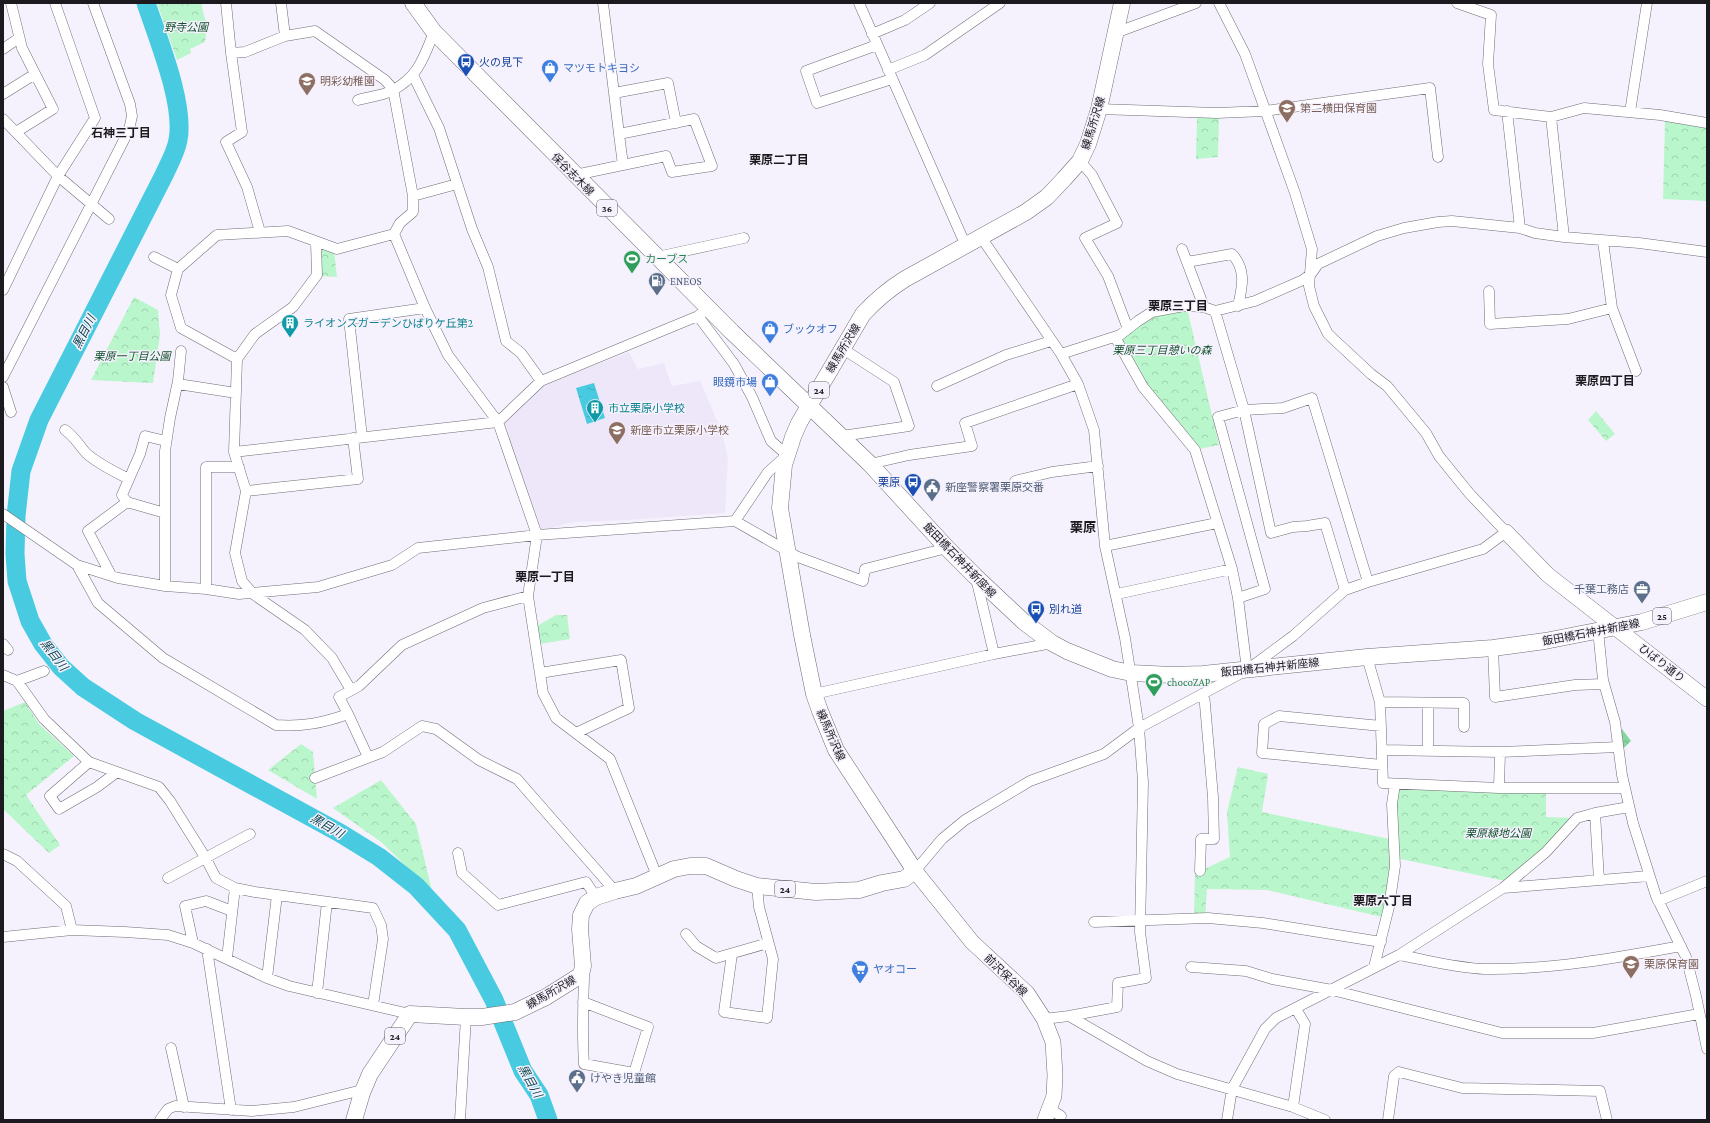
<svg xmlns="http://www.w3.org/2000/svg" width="1710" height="1123" font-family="'Crimson Pro','Noto Sans JP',serif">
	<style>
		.built { fill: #eee7f9 }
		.forest { fill: url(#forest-crowns) }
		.park { fill: url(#park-crowns) }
		.water { fill: url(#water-ripples) }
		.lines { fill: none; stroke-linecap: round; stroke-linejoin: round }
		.river { stroke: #48cbe1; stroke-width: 19 }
		.street-casing { stroke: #706c76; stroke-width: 11 }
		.secondary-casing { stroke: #706c76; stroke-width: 16 }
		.primary-casing { stroke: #706c76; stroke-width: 17 }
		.street { stroke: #fff; stroke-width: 10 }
		.secondary { stroke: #fff; stroke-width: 15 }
		.primary { stroke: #fff; stroke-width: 16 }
		.labels { text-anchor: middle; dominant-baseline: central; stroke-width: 3; stroke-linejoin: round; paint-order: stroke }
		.shield { fill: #f6f2fd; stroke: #5d5b61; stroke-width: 1 }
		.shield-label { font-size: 10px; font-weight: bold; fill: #1c1a1e }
		.park-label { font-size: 11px; font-style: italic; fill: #14522e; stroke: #f6f2fd }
		.transit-label { font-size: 11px; fill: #164399; stroke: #f6f2fd; text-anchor: start }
		.shop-label { font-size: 11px; fill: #366cbe; stroke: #f6f2fd; text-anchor: start }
		.education-label { font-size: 11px; fill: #785e54; stroke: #f6f2fd; text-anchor: start }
		.street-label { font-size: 11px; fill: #1c1a1e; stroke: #f6f2fd }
		.leisure-label { font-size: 11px; fill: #27864d; stroke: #f6f2fd; text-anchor: start }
		.service-label { font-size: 11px; fill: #4e5e75; stroke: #f6f2fd; text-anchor: start }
		.culture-label { font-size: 11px; fill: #0d838f; stroke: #f6f2fd; text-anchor: start }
		.neighbourhood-label { font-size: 12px; font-weight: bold; fill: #1c1a1e; stroke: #f6f2fd }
		.water-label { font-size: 12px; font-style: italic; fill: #114a53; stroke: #f6f2fd }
		.quarter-label { font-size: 13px; font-weight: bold; fill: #1c1a1e; stroke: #f6f2fd }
	</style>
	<defs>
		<pattern id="forest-crowns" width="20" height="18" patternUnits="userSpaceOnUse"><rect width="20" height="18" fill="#83d79f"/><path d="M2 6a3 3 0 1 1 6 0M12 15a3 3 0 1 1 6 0" fill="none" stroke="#71b888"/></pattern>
		<pattern id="park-crowns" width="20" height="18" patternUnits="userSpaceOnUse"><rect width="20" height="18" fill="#baf6cb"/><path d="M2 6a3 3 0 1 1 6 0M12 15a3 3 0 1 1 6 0" fill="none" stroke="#9fd2ae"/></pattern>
		<pattern id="water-ripples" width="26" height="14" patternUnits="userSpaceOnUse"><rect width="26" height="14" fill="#48cbe1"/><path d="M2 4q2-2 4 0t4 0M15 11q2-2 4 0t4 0" fill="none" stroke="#3eaec1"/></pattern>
	</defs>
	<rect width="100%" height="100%" fill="#f6f2fd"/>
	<path class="built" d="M629,352l9,17 26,-6 8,23 28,-5 22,51 6,26 -3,55 -96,7 -55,2 -36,9 -36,-107 39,-38z"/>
	<path class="forest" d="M1622,729l9,12 -9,9 -5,-15z"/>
	<path class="park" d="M157,3h44l6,24 -2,15 -15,7 1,4 -14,7z
		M1219,116l-1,41 -22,2 1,-42z
		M1665,121l42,6v74l-44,-2z
		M320,250l14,1 3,26 -16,-1z
		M134,297l24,13 2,25 -7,48 -62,-3z
		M1183,311l5,1 31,133 -20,4 -55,-63 -26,-48 34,-21z
		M1596,411l19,23 -9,7 -18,-21z
		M556,615h11l3,24 -30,5 -3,-18z
		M25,702l14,22 35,32 -48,39 34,50 -11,8 -46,-44v-98z
		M301,744l12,8 4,47 -49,-29z
		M1238,767l30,7 -6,38 132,28 1,-56 151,5v28l31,1 -67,64 -114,-24 -10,60 -119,-28 -60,-1 -2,29 -11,1 1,-47 5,-1 30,-14 -3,-45z
		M381,780l35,44 16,67 -51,-49 -48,-34z"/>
	<path class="water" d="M594,383l11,35 -18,6 -11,-36z"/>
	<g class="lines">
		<path class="river" d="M146,3c12,36 39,101 32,137 -2,12 -9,24 -14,35l-125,245 -18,51 -5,45 -1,38 2,27 13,40 13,23 18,23 22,20 52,34 205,112 39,24 37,29 41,44 37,70 29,71 16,24 9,25"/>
		<defs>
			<path id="street" d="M11,3l11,45 31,61 -37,23
				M226,3l5,50 11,79 -16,10 21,45 13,45
				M281,3l4,33
				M859,3l107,243
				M1457,3l34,12 -3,49 6,46 57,7 33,-9 76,7 47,8
				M1115,33l81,-30
				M872,34l33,-14 25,-17
				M877,45l-71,26 11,32 75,-24
				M3,49l16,-11
				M231,53l14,-1 40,-16 30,-5 70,49 8,9 20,107
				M888,70l37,-15 75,-52
				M413,75l26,53 33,101 16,38 18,74 15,12 20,28
				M614,93l54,-10 8,40
				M3,94l32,-20
				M358,100c10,-3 23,-4 33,-9 27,-13 33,-34 43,-59
				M1099,109l118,4 48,-2 165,-23 8,69
				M1507,111l13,117
				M1630,112l17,-109
				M1551,117l13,120
				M3,119l55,57 51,43
				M619,134l4,31
				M1080,161l12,14 25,48 -32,15 23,38 20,53
				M575,175l91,-19 6,16 40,-6 -18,-47 -75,15 -16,-131
				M981,237l80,117 17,30 16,46 11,116 20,92 14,90 4,54 -3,150 6,46 -28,5 -1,24 -48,9
				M1603,241l9,67 24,63
				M316,242l1,33 -24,32 -38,27 -18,25 -3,93 12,39 -11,62 7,28 11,13 52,36 27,28 19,32
				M1182,249l22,58
				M154,257l24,12
				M657,257l87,-19
				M1187,262l45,-8c15,16 10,34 6,52
				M3,290l55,-114 37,-58 -40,-115
				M1489,291l1,33 78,-5 44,-11
				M1215,311l29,99 27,123 22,-6 14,-1 18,-3 20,67
				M1115,337l28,50 52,63 37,119 6,29 9,72
				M1061,354l59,-19 18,-14 14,-9 32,-6 20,1 11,4 40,-10 48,-21 8,-6 7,-10 59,-28 27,-8 34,-6 14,-1 68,7 15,5 29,4 75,6 68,9
				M237,359l-56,-31 -10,-33 7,-26 39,-34 71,-4 49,18 57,-15
				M3,377l126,-247 3,-14 -2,-12 -37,-101
				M178,384l58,9
				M937,386l69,-31 45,-14
				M3,387l8,25
				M65,430c9,6 14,15 21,23 12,11 29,19 43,26
				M842,436l67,-10 -15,-44 -51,-33
				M362,437l-13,-118 76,-11
				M234,452l264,-30 43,-41 157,-65 5,-4
				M870,464l39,-9 63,-9 -7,-23 113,-39
				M1015,481l37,-9 46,-6
				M246,491l112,-12 -5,-41
				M165,513l-38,-11 -5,-7 18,-41 5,-18 21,5
				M3,514l74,51 41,13 47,8 41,3 33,5 79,-7 74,-22 26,-17 119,-13 -39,-113 -50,-67 -23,-47 -31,-74 6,-11 13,-11v-16l44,-12
				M735,521l63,36 65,24 2,-12 82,-21
				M1105,546l112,-23
				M77,565l21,38 65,55 113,67c26,2 47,-2 72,-11l-9,-17 20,-11 43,-41 81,-37 45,-12
				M111,575l-23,-44 39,-29
				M976,578l18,76
				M165,586v-135l5,-33 8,-37 3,-30
				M206,589v-122h33
				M1117,594l115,-25
				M1238,598l27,-9 -47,-172 26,-7 39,-2 29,-10 56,184
				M1598,630l5,50 12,42 7,53 11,48 23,73 30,61 10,39 11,53
				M3,644l5,6
				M1493,648l2,49 80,-12 29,-1
				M1367,657l13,45 3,81 116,5h126
				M540,673l81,-13 8,48 -53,25
				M3,675l14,6 27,38 45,43 70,25 11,14 35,56 11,21 19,10 20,4 118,16 8,17 2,14 -10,66
				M17,681l27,-10
				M814,694l180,-40 58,-11
				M1380,702l84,1v24
				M1428,703v47
				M348,714l20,43
				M1381,726l-102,-10 -15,8 -2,29 120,12
				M1382,750l118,2 118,-5
				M89,762l-39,34 9,13 38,-22 20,-15
				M315,778l68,-26 39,-26 14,3 43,31 38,19 98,112
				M1499,788l1,-36
				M1595,813l4,67
				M458,853l4,20 36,32 88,-23 10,15
				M3,854l14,7 49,45 6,24
				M915,871l27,-32 23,-19 65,-39 74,-27 35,-26 108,-58 46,-34 52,-46 23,-8 115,-33 23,-17 -37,-39 -30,-37 -13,-23 -39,-47 -16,-12 -43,-40 -14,-28 -5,-20 3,-37 -17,-56 -50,-139 -26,-51
				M1200,871l1,-32h13l-1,-42 -9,-104
				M657,876l-47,-117 -54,-41 -13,-25 -15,-97 9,-61 198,-14 33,-49 19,-17 -16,-14 -19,-44 -18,-33 -36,-48
				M168,878l82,-44
				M1503,888l146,-12
				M1658,901l49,-20
				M1094,922l114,-4 55,5 118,19
				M686,934l10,12 20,12 52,-15
				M3,937l69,-7 53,2 43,3 25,8 74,35 22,8 121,28
				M193,943l-8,-37 21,-5 26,10
				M207,949l24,161
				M732,954l-8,58 43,6 6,-59 -14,-52 -2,-21
				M1399,955c28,5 56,13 85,14 66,1 132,-11 197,-23
				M227,958l8,-70
				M1191,967l55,4 26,8 60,11 170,43h91l106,-19
				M1374,967l15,-60 6,-41 -3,-62 3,-20
				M581,975l3,3c-1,29 -2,57 0,86l50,9 14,-46 -65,-25
				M267,978l10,-83
				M317,993l10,-91
				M1044,1019l25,-3 78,45 30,13 116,33 32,13
				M171,1048l13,59
				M1293,1107l12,-83 -9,-15
				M1050,1109l11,7 -1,4
				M160,1120l8,-11 7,-3 77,5 42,-4 64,-16 4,2
				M460,1120l6,-103
				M1227,1120l5,-31 33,-60 11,-11 123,-63 104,-67 43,-36 31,-34 18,-5 34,-6
				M1388,1120l6,-44 5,-4 63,16 138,3 7,29"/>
			<path id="secondary" d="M1506,532l42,43 159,124
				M915,871l57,71 55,51 17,26 9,23 2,33 -1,21 -9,24"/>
			<path id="primary" d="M413,3l21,29 298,300 138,132 77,84 28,28 49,46 28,21 15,8 45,18 19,4 41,2 31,-1 164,-17 126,-9 52,-7 97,-19 65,-20
				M354,1120l8,-27 8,-19 40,-60 56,3h16l33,-5 31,-15 35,-22 2,-9 -3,-37 1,-14 6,-12 9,-6 19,-6 21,-5 38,-17 16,-3h16l30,13 21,7 59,6 43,-2 23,-7 22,-4 11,-8 -79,-121 -16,-39 -6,-17 -12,-59 -22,-127 4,-43 9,-28 6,-14 64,-109c13,-14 26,-25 42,-35l121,-67 21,-15 17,-18 16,-18 8,-17 11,-35 23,-106"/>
		</defs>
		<use href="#street" class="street-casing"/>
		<use href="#secondary" class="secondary-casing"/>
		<use href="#primary" class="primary-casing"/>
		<use href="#street" class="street"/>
		<use href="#secondary" class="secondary"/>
		<use href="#primary" class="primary"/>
	</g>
	<defs>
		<symbol id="bus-pin" viewBox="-11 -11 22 30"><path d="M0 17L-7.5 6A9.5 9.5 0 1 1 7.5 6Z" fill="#1a4fb4" stroke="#f6f2fd"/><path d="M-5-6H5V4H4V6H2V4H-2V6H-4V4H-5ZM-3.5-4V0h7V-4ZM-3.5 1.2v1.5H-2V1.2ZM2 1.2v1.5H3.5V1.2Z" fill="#fff"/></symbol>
		<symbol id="shop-pin" viewBox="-11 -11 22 30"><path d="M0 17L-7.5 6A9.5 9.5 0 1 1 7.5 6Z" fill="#3f7fe0" stroke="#f6f2fd"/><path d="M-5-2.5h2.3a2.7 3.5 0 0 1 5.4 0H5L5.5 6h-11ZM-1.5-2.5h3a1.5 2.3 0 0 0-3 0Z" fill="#fff"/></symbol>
		<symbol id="school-pin" viewBox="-11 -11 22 30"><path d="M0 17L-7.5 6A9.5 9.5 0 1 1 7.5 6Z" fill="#8d6e63" stroke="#f6f2fd"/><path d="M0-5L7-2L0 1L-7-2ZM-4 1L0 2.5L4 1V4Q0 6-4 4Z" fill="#fff"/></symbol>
		<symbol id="stadium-pin" viewBox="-11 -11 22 30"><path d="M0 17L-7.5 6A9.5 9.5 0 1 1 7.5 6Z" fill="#2e9e5b" stroke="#f6f2fd"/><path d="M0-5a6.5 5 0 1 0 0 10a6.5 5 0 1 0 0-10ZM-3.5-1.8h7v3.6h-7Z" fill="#fff"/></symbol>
		<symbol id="fuel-pin" viewBox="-11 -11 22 30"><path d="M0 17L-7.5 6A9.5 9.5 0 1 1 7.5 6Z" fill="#5c6f8a" stroke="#f6f2fd"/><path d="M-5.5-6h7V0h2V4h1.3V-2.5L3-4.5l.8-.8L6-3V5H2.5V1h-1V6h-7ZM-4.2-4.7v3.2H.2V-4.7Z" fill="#fff"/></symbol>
		<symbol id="building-pin" viewBox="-11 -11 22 30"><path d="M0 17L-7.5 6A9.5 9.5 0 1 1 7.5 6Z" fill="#0f9aa8" stroke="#f6f2fd"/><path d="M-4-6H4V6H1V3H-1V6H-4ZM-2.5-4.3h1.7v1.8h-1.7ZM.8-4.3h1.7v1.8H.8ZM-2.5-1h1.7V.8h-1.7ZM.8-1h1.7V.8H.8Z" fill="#fff"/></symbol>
		<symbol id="civic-pin" viewBox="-11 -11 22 30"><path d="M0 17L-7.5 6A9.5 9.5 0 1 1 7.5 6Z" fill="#5c6f8a" stroke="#f6f2fd"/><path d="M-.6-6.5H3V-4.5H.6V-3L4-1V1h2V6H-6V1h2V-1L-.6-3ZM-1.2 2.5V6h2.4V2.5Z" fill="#fff"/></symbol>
		<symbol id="office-pin" viewBox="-11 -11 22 30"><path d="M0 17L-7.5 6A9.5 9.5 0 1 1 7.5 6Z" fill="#5c6f8a" stroke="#f6f2fd"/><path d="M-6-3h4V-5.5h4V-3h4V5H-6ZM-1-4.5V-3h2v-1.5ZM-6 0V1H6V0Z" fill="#fff"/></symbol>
		<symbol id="supermarket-pin" viewBox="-11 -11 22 30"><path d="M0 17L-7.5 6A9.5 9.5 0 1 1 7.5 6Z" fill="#3f7fe0" stroke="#f6f2fd"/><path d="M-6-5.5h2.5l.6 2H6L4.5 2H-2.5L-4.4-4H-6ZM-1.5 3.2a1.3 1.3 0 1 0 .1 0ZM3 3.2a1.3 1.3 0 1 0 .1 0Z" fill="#fff"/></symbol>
	</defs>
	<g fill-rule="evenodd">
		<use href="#bus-pin" x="456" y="52" width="20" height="27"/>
		<use href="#shop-pin" x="540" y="58" width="20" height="27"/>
		<use href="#school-pin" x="297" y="71" width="20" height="27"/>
		<use href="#school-pin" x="1277" y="98" width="20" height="27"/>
		<use href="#stadium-pin" x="622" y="249" width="20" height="27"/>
		<use href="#fuel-pin" x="647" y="271" width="20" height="27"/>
		<use href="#building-pin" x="280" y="313" width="20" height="27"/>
		<use href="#shop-pin" x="760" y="319" width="20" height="27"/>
		<use href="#shop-pin" x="760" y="372" width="20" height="27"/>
		<use href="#building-pin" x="585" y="398" width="20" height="27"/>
		<use href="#school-pin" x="607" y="420" width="20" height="27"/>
		<use href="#bus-pin" x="903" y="472" width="20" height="27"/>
		<use href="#civic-pin" x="922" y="477" width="20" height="27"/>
		<use href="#office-pin" x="1632" y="579" width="20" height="27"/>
		<use href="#bus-pin" x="1026" y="599" width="20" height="27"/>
		<use href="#stadium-pin" x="1144" y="672" width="20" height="27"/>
		<use href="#school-pin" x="1621" y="954" width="20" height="27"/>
		<use href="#supermarket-pin" x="850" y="959" width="20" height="27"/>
		<use href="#civic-pin" x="567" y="1068" width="20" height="27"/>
	</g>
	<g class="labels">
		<g class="shield">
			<rect x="597" y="200" width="20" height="16" rx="3"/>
			<rect x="809" y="382" width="20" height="16" rx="3"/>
			<rect x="1653" y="608" width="18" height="16" rx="3"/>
			<rect x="775" y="881" width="20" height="16" rx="3"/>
			<rect x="385" y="1028" width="20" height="16" rx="3"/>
		</g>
		<g class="shield-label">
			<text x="607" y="208">36</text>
			<text x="819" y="390">24</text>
			<text x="1662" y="616">25</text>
			<text x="785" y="889">24</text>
			<text x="395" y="1036">24</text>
		</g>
		<g class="park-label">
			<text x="186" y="27">野寺公園</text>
			<text x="1162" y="350">栗原三丁目憩いの森</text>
			<text x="132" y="356">栗原一丁目公園</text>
			<text x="1498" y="833">栗原緑地公園</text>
		</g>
		<g class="transit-label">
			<text x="479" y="62">火の見下</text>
			<text x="900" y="482" text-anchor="end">栗原</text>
			<text x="1049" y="609">別れ道</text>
		</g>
		<g class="shop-label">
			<text x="563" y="68">マツモトキヨシ</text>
			<text x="783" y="329">ブックオフ</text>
			<text x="757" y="382" text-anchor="end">眼鏡市場</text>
			<text x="873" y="969">ヤオコー</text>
		</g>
		<g class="education-label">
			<text x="320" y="81">明彩幼稚園</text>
			<text x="1300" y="108">第二横田保育園</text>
			<text x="630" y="430">新座市立栗原小学校</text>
			<text x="1644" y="964">栗原保育園</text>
		</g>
		<g class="street-label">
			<text transform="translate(1093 123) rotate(-73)">練馬所沢線</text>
			<text transform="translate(573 174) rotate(45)">保谷志木線</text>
			<text transform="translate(843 348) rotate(-59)">練馬所沢線</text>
			<text transform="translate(960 560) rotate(46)">飯田橋石神井新座線</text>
			<text transform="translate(1591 632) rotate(-11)">飯田橋石神井新座線</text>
			<text transform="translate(1662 663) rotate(38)">ひばり通り</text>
			<text transform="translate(1270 667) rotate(-6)">飯田橋石神井新座線</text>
			<text transform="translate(831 735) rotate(66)">練馬所沢線</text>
			<text transform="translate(1006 975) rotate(44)">前沢保谷線</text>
			<text transform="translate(551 992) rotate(-30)">練馬所沢線</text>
		</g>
		<g class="leisure-label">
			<text x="645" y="259">カーブス</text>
			<text x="1167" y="682">chocoZAP</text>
		</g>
		<g class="service-label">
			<text x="670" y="281">ENEOS</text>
			<text x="945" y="487">新座警察署栗原交番</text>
			<text x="1629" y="589" text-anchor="end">千葉工務店</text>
			<text x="590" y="1078">けやき児童館</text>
		</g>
		<g class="culture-label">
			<text x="303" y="323">ライオンズガーデンひばりケ丘第2</text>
			<text x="608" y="408">市立栗原小学校</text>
		</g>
		<g class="neighbourhood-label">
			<text x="121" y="133">石神三丁目</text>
			<text x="779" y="160">栗原二丁目</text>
			<text x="1178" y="306">栗原三丁目</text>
			<text x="1605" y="381">栗原四丁目</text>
			<text x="545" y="577">栗原一丁目</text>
			<text x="1383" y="901">栗原六丁目</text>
		</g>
		<g class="water-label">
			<text transform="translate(84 332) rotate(-63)">黒目川</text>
			<text transform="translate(54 655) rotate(52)">黒目川</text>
			<text transform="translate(327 826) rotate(30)">黒目川</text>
			<text transform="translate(530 1081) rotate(61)">黒目川</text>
		</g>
		<g class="quarter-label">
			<text x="1083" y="527">栗原</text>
		</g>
	</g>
	<rect width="1710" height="1123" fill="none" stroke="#1c1a1e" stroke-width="8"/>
</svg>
